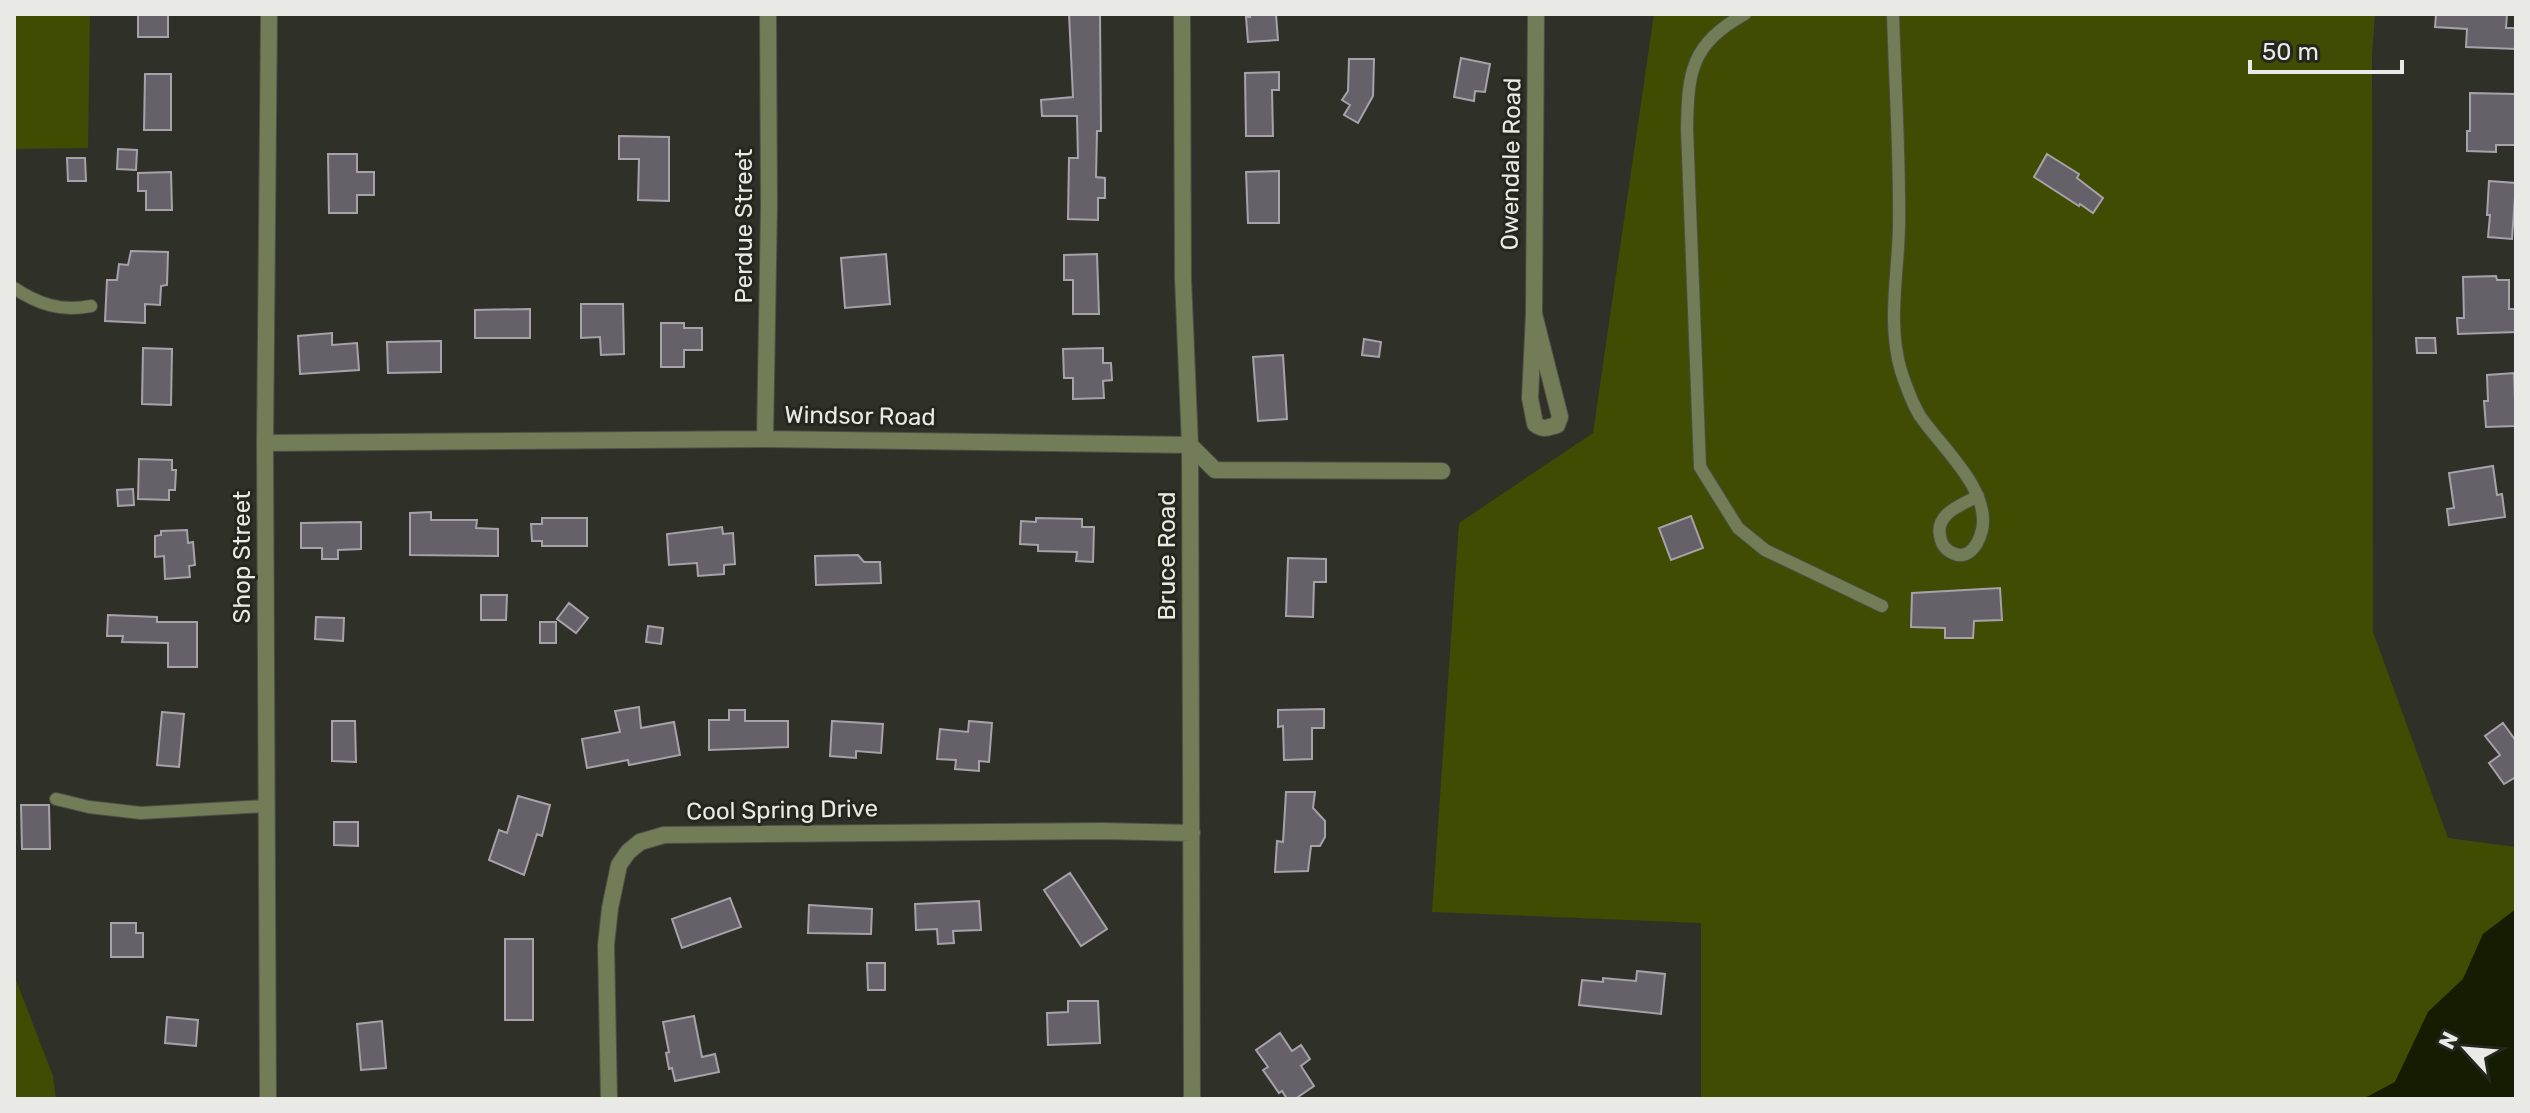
<svg xmlns="http://www.w3.org/2000/svg" width="2530" height="1113" font-family="Rubik,sans-serif">
	<style>
		.green { fill: #3f4c01 }
		.water { fill: #161c01 }
		.building { fill: #666169; stroke: #a7a1aa; stroke-width: 2 }
		.lines { fill: none; stroke-linecap: round; stroke-linejoin: round }
		.lane-casing { stroke: #4d4f47; stroke-width: 14 }
		.street-casing { stroke: #4d4f47; stroke-width: 18 }
		.lane { stroke: #727c57; stroke-width: 12 }
		.street { stroke: #727c57; stroke-width: 16 }
		.labels { text-anchor: middle; dominant-baseline: central; stroke-width: 6; stroke-linejoin: round; paint-order: stroke }
		.street-label { font-size: 24px; fill: #e9eae5; stroke: #25271f }
	</style>
	<rect width="100%" height="100%" fill="#2f3129"/>
	<path class="green" d="M14,14h76l-2,134 -74,1z
		M1654,14h721l-3,40 1,578 75,206 68,9v62l-33,25 -20,45 -35,33 -33,70 -32,17h-662v-176l-269,-11 27,-389 134,-90z
		M14,975l39,101 3,23h-42z"/>
	<path class="water" d="M2516,909v190h-153l32,-17 33,-70 35,-33 20,-45z"/>
	<path class="building" d="M138,14h30v23h-30z
		M1069,14h31l1,117h-4l-1,46 9,1v20h-7v22l-30,-1 1,-61h9l-1,-42h-35l-1,-16 32,-3z
		M1250,14h26l2,26 -30,2 -2,-25h4z
		M2436,14h71l-1,14h10v21l-50,-2 1,-18 -32,-2z
		M1461,58l29,6 -5,28 -10,-1 -1,10 -20,-4z
		M1349,59h25l-1,37 -15,27 -14,-8 6,-10 -8,-5 6,-9z
		M1279,72v18h-7l1,46h-27l-1,-63z
		M145,74h26v56h-27z
		M2470,93l46,1v51h-20v7l-29,-1v-20h3z
		M619,136l50,1v64l-31,-1 1,-41h-20z
		M118,149l19,1 -1,20 -19,-1z
		M328,154h29v18h17v23h-17v18h-28z
		M2047,154l32,20 -2,4 26,20 -10,15 -13,-9 -1,2 -45,-29z
		M67,158h18l1,23h-18z
		M1279,171v52h-31l-2,-51z
		M171,172l1,38h-26v-19h-8v-18z
		M2489,181l27,2 -4,56 -24,-2 2,-22h-3z
		M131,251l37,1 -1,33 -6,1 -1,19 -15,-1v19l-40,-2 2,-41h10l2,-16 9,1z
		M886,254l4,50 -45,4 -4,-50z
		M1097,254l2,60h-26v-34h-9v-25z
		M2496,276l1,4h12v29h7v23l-58,2 -1,-16h7l-1,-41z
		M581,304h42l1,50 -23,1 -1,-18 -19,1z
		M530,309v29h-55v-28z
		M661,323h23v5h18v22h-18v17h-23z
		M332,333v12l25,-2 2,27 -59,4 -2,-38z
		M2416,338h19l1,15h-19z
		M1364,339l17,3 -2,15 -17,-2z
		M441,341v31l-53,1 -1,-31z
		M143,348l29,1 -1,56 -29,-1z
		M1103,348v15h8l1,17 -9,1 1,17 -31,1v-21h-9l-1,-29z
		M1283,355l4,64 -29,2 -5,-64z
		M2514,373l2,53 -30,1 -2,-26h4l-1,-26z
		M139,459l33,1v10h4l-1,20h-6v10l-31,-1z
		M2493,466l4,29 5,-1 3,23 -56,8 -2,-16 7,-1 -5,-35z
		M133,489l1,16 -16,1 -1,-16z
		M431,512v8h46l-1,8 22,1v27l-88,-1v-42z
		M1691,516l12,32 -32,12 -12,-32z
		M542,518h45v28h-45v-5h-10l-1,-17h11z
		M1036,518l46,1v8h12l-1,35 -17,-1 1,-9 -39,-1v-6l-18,-1 1,-23 15,1z
		M361,522v27l-23,1v9h-16v-11h-21v-25z
		M722,527l1,7 10,-1 2,31 -11,1v9l-26,2 -1,-13 -28,2 -2,-31z
		M187,530l1,13 5,-1 2,23 -6,1 1,11 -25,2 -1,-23 -9,1v-21l6,-1v-4z
		M858,555l6,7h16l1,21 -65,2 -1,-29z
		M1288,558l38,1v23h-12l-1,35 -27,-1z
		M2000,588l2,32 -28,1 -1,17h-28v-10l-34,-1 1,-34z
		M481,595h26l-1,25h-25z
		M569,603l19,15 -12,15 -19,-14z
		M108,615l49,2v5h40v45h-29v-24l-46,-1 1,-6h-16z
		M316,617l28,1 -1,23 -28,-2z
		M540,622h16v21h-16z
		M648,626l15,2 -2,16 -15,-2z
		M639,707l2,21 33,-6 6,33 -51,10 -1,-5 -41,8 -5,-29 38,-7 -5,-21z
		M1324,709v19h-12v31l-28,1 -1,-34 -5,1v-17z
		M729,710h16v11h43v26l-79,3v-30h20z
		M162,712l22,2 -5,53 -22,-2z
		M332,721h23l1,41 -24,-1z
		M832,721l51,3 -2,29 -25,-2v7l-26,-2z
		M969,721l23,2 -3,39 -10,-1v10l-24,-2 1,-9 -19,-1 3,-30 28,3z
		M2503,723l13,18v36l-12,7 -15,-21 11,-8 -15,-19z
		M1286,792h29l-2,16 12,13v16l-5,9h-9l-3,25 -33,1 2,-31 6,1z
		M518,796l32,9 -8,31 -5,-2 -13,41 -35,-15 10,-30 8,3z
		M21,805h28l1,44h-28z
		M334,822h24v24l-24,-1z
		M1070,873l37,56 -26,17 -37,-56z
		M730,898l11,29 -59,21 -10,-29z
		M979,901l2,29 -28,1 1,12 -16,1 -1,-15 -21,1 -1,-26z
		M809,905l63,4 -1,25 -63,-1z
		M111,923h25v10h7v24h-32z
		M505,939h28v81h-28z
		M867,963h18v27h-17z
		M1637,971l28,3 -4,40 -82,-9 3,-25 21,2v-4l33,3z
		M1068,1001h30l2,42 -52,2 -1,-32 21,-1z
		M694,1016l8,41 13,-3 4,18 -44,9 -3,-13 -3,1 -3,-16 3,-1 -6,-30z
		M167,1017l31,3 -2,26 -31,-3z
		M382,1021l4,47 -25,2 -4,-46z
		M1280,1033l12,18 9,-6 9,14 -9,7 13,20 -19,13h-8l-5,-8 -3,2 -16,-23 5,-3 -12,-17z"/>
	<g class="lines">
		<defs>
			<path id="lane" d="M1745,14c-54,30 -57,57 -58,115l13,338 38,61 27,22 117,56
				M1893,14c2,71 7,142 6,213 -1,48 -12,97 2,144 5,15 11,32 19,45 21,31 71,74 62,114 -4,16 -15,33 -33,21 -5,-3 -8,-9 -9,-15 -5,-23 22,-31 38,-40
				M14,288c24,16 47,24 77,18
				M56,799l33,8 52,6 126,-7"/>
			<path id="street" d="M1182,14l1,264 7,167 2,654
				M1534,314l26,103 -3,8c-10,3 -14,5 -22,-1l-5,-26 4,-84 2,-300
				M765,439l4,-233 -1,-192
				M265,443l500,-4 425,6 25,25 227,1
				M268,1099l-3,-656 4,-429
				M609,1099l-3,-154 4,-37 9,-43 9,-13 12,-10 24,-7 439,-4 89,2"/>
		</defs>
		<use href="#lane" class="lane-casing"/>
		<use href="#street" class="street-casing"/>
		<use href="#lane" class="lane"/>
		<use href="#street" class="street"/>
	</g>
	<g class="labels">
		<g class="street-label">
			<text transform="translate(1511 164) rotate(-89)">Owendale Road</text>
			<text transform="translate(744 226) rotate(-90)">Perdue Street</text>
			<text transform="translate(860 416) rotate(1)">Windsor Road</text>
			<text transform="translate(1167 556) rotate(-90)">Bruce Road</text>
			<text transform="translate(242 557) rotate(-90)">Shop Street</text>
			<text transform="translate(782 810) rotate(-1)">Cool Spring Drive</text>
		</g>
	</g>
	<rect width="2530" height="1113" fill="none" stroke="#e9eae5" stroke-width="32"/>
	<g transform="translate(2466 1049) rotate(296)" stroke="#25271f" stroke-width="6" paint-order="stroke">
	<path d="M0-6L14 30L0 20L-14 30Z" fill="#e9eae5"/>
	<text y="-12" font-size="22" font-weight="bold" text-anchor="middle" fill="#e9eae5">N</text>
	</g>
	<path d="M2250 60v12h152v-12" fill="none" stroke="#e9eae5" stroke-width="4"/>
	<text x="2262" y="60" font-size="24" fill="#e9eae5" stroke="#25271f" stroke-width="6" paint-order="stroke">50 m</text>
</svg>
